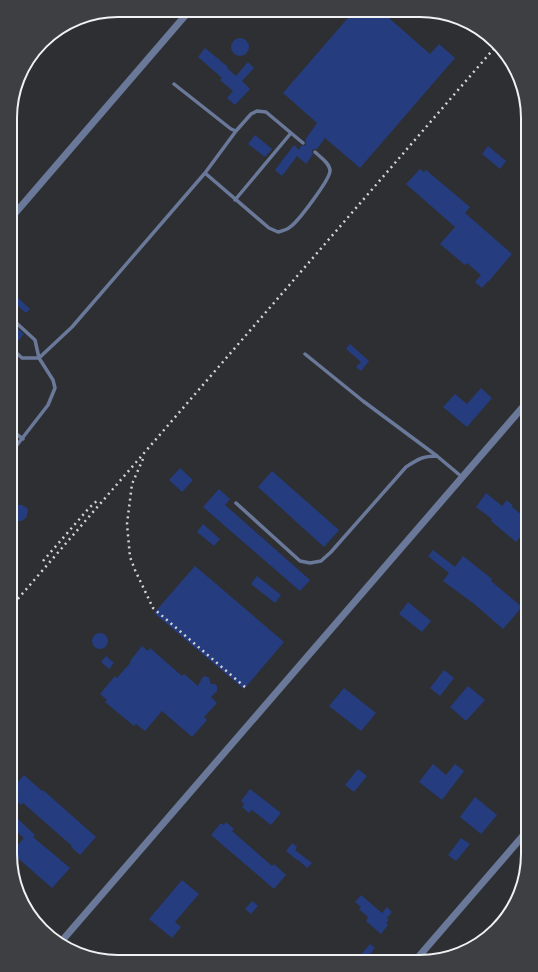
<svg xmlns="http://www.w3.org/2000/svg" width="538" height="972" font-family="Ubuntu,sans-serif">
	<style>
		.building { fill: #253c7f }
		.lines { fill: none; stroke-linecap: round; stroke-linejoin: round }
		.lane { stroke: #6a7899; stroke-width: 3.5 }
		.street { stroke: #6a7899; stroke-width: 7 }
		.rail { stroke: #d3d4d6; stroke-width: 2.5; stroke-dasharray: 2 4; stroke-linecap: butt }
		.rim { fill: none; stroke: #f0f1f3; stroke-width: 2 }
	</style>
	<rect width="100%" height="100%" fill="#2e2f33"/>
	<path class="building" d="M354,11l40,1 -5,6 41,36 9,-10 16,14 -95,110 -35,-30 -8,11h-3l-2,1v3l1,1 -7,10 -9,-8 -15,20 -7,-6 19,-25 5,5 2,-4 4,-1 1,-2 -1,-3 12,-17 -34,-30z
		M231 47a9 9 0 1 1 18 0a9 9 0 1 1-18 0Z
		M205,48l23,19 -1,1 9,8 12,-14 6,6 -12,13 8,8 -15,16 -8,-7 6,-7 -13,-11 2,-2 -24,-21z
		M255,135l17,14 -7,8 -17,-13z
		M488,146l18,15 -6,8 -18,-15z
		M420,169l4,3 2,-2 44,37 -5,6 47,41 -24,28v-1l-6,7 -7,-6 6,-7 -14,-12 -2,2 -25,-21 15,-17 -49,-43z
		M17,297l13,12 -4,4 -13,-11z
		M11,323l13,11 -6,7 -7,-6z
		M350,344l19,17 -8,10 -5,-4 5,-5 -15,-13z
		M481,388l11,10 -25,29 -24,-20 12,-13 12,10z
		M180,468l13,12 -11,12 -13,-12z
		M272,471l67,59 -15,17 -66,-60z
		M219,489l11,10 -5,6 85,75 -10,11 -97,-84z
		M486,493l16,13 5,-6 6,6 -1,1 16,13v26l-9,-8 -3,4 -25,-21 1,-2 -16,-12z
		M18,505h4l5,3 1,3 -2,7 -5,3h-10l1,-10 1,-3z
		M203,524l17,15 -6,7 -17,-14z
		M433,550l22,17 8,-11 29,23 -1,2 31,26 -19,22 -30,-26 -30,-22 6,-8 -21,-17z
		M195,566l89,76 -40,47 -90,-76z
		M257,576l24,19 -6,8 -24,-19z
		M408,602l23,19 -9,11 -23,-18z
		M92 641a8 8 0 1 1 16 0a8 8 0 1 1-16 0Z
		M142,646l6,5 2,-3 32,28 2,-2 14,12 4,-8 3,-2 4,2 2,6h4l2,2v5l-6,6 6,6 -13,14 3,3 -15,17 -30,-26 -17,20 -9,-7 -2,2 -29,-24 2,-2 -7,-6 15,-18 2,2 14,-16 -1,-1z
		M106,656l8,7 -5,6 -8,-7z
		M444,670l10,8 -14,18 -10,-8z
		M468,686l17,14 -19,21 -16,-14z
		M344,688l32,25 -15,18 -32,-25z
		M433,764l13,11 9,-11 9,7 -22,29 -23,-18z
		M358,769l9,7 -13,16 -9,-7z
		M24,775l18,16 1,-1 53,47 -16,18 -9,-8 1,-1 -49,-43 -2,2 -7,-6 5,-5 -7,-6z
		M250,789l31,24 -10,12 -19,-15 -3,3 -7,-6 2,-3 -3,-3z
		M475,797l22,18 -16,19 -21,-17z
		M10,816l5,4 2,-2 18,17 -2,2 37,31 -18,20 -41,-36 13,-14 -14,-12z
		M226,822l8,7 -2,2 40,35 2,-2 12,11 -12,14 -63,-54 10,-12 3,2z
		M461,838l9,6 -14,17 -8,-6z
		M292,843l5,4 -2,3 17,13 -5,5 -9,-8h-1l-11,-9z
		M182,880l17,14 -24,28 6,5 -9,11 -23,-19z
		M361,895l21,18 5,-6 5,5 -5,6 2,2 -3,3 2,2 -7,9 -15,-13 2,-4 -9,-8 2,-2 -6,-5z
		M252,901l6,5 -7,8 -6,-5z
		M370,944l5,4 -12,14 -5,-4z"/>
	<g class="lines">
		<path class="lane" d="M236,131l15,-17 6,-3 9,1 37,31
			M205,173l64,55 9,4c4,-1 9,-2 12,-5 8,-5 40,-48 40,-56 0,-8 -10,-14 -15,-19
			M235,200l56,-67
			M11,348l11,10h17l33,-31 133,-154 31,-42 -5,-2 -57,-45
			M305,354l58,47 74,55 25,21
			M11,430l12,9
			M10,454l38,-49 7,-17 -2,-8 -14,-22 -4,-18 -24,-22
			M236,503l64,58 10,2 11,-2 10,-9 75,-85c12,-8 17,-11 31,-11"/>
		<path class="street" d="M11,218l179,-208
			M60,943l468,-542
			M414,962l114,-132"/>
		<path class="rail" d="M143,459l-11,25 -5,40 3,33 5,13 18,38 92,79
			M43,561l46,-53 10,-9
			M10,608l487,-563"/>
	</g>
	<path d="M0 0H538V972H0ZM118 17H420A101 101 0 0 1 521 118V854A101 101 0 0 1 420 955H118A101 101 0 0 1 17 854V118A101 101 0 0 1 118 17Z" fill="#3e3f42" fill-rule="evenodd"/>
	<path class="rim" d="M118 17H420A101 101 0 0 1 521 118V854A101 101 0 0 1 420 955H118A101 101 0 0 1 17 854V118A101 101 0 0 1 118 17Z"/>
</svg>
